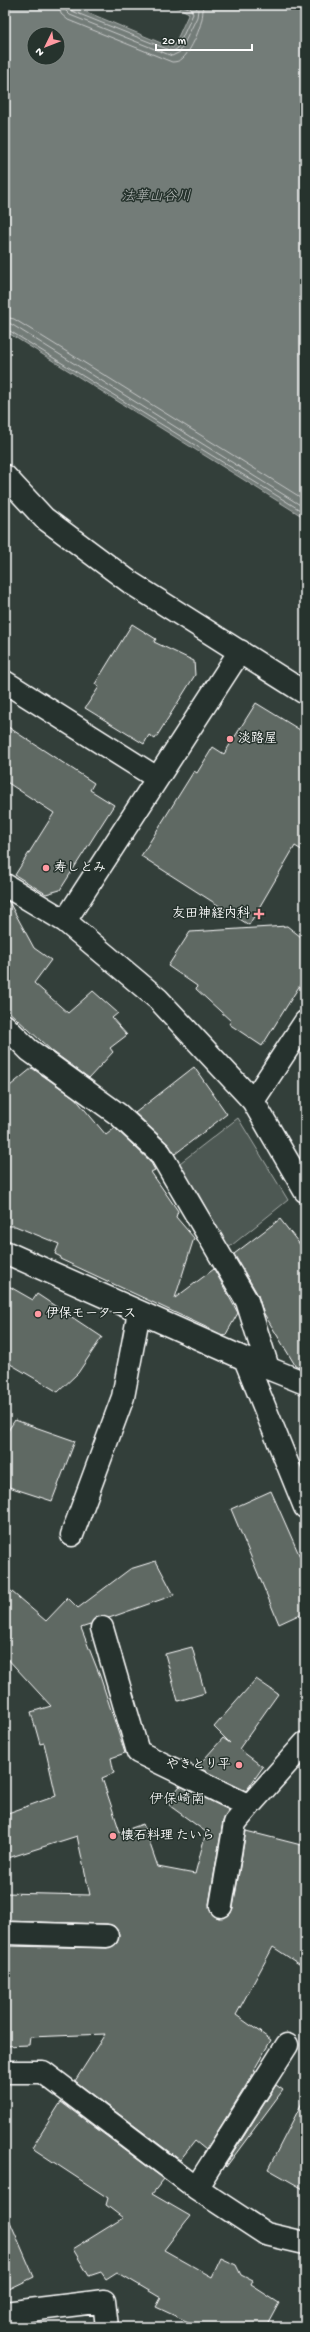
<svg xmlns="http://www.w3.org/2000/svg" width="310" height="2332" font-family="'Gochi Hand','Klee One',sans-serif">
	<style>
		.green { fill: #4d5853; stroke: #a6aca9 }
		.water { fill: #737b78; stroke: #abb0ae; fill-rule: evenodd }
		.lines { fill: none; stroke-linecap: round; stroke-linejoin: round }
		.shore { stroke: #c7cac9; stroke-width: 1 }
		.building { fill: #5f6964; stroke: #fff }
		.minor-casing { stroke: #fff; stroke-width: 25 }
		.minor { stroke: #26332d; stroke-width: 22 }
		.poi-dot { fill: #ff9aa2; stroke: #26332d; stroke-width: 1.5 }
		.labels { text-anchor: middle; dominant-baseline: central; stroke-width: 3; stroke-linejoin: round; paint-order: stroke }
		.poi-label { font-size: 13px; font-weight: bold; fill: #fff; stroke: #26332d; text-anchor: start }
		.water-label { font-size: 14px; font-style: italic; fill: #b9bdbc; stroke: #26332d }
		.neighbourhood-label { font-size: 14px; fill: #fff; stroke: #26332d }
	</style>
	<rect width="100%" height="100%" fill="#333f3a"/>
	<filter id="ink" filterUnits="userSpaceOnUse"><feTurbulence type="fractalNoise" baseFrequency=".025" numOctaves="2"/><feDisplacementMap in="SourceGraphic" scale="8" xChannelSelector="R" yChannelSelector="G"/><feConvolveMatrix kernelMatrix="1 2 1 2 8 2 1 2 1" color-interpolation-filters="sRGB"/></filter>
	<g filter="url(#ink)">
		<path class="green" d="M238,1118l50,82 -61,49 -29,-56 -22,-27z"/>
		<path class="water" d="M5,5h65l103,43 16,-35 -16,-8h132v513l-300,-187zM34,34h24v24h-24z"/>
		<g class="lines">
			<path class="shore" d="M59,5l2,9 7,6 104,42c4,0 8,-1 11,-4 9,-8 24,-42 19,-53
				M65,5l1,6 4,4 102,41 8,-4 17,-35 1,-7 -4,-5
				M70,5l2,6 100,40 5,-2 16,-35 -2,-5 -9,-4
				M5,317l9,2 291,181
				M5,323l6,1 294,184
				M5,328l300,185"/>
		</g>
		<path class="building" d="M132,624l24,15 -2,3 40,19 1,14 -40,64 -6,-4 -5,9 -59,-36 14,-21 -4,-3z
			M256,703l49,30v119l-10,-6 -46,79 -108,-69 53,-85 3,2 16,-26 11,7z
			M5,725l89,58 -4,7 24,15 -54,85 -14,4 -31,-19 39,-62 -49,-32z
			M5,900l4,2 25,46 17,12 -17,23 34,30 25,-22 25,22 -6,5 15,17 -17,13 3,4 -24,26 -37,-27 -47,-43z
			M287,926l18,14v37l-43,69 -33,-22 2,-3 -35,-32 1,-3 -29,-20 22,-34z
			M194,1067l33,47 -52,40 -7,-10 -33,-31z
			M32,1068l43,30 31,37 9,-7 35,33 5,9 -4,2 27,39 -2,6 18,21 -19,60 39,-29 24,44 -13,23 -165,-77 1,-2 -6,-3 4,-10 -44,-18h-10v-136z
			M280,1219l25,32v119l-10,-5 -32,-53 -5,-17 -24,-41z
			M5,1284l28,16 4,-6 65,43 -24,36 -20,19 -53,-31z
			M15,1420l60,21 -23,60 -43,-14 -1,-8 -3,-1v-43z
			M271,1491l34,77v44l-26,12 -48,-115z
			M156,1561l18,34 -65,23 -11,-2 -8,9 -9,3 19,48 25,77 -14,5 3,15 -12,5 18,54 23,-8 15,43 37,7 11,-42 -36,-26 5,-14 5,-6 49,24 -6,11 -14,83 4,11 6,3 11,-4 3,-6 13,-77 59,15v122l-32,-21 -37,68 35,25 -17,30 1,1 -49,79 -11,-9 -15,19 -105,-79 30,-47 -75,3 -1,8 -24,1v-100l102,2 10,-5 2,-7 -5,-10 -7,-2 -102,-3v-28l85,2 -13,-59 -72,23v-45l51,-18 -12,-53 -4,1 -9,-32 20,-6 -46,-50v-70l41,35 22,-23 10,10 52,-39z
			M192,1647l13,46 -27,8 -13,-47z
			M256,1679l22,15 -39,55 24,18 -17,24 -49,-24 26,-29 7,5 -16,-16z
			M276,2085l7,5 -57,77 -1,-1z
			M305,2097v93l-37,-21z
			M61,2102l103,77 -12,15 38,22 -26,34 48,27 9,-19 15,7 5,10 12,6 -2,4 28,18 -13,24h-67l-43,-20 5,-9 -44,-26 -11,7 -5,-7 -12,4 -16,-27 50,-31 -17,-13 2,-7 -76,-50z
			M5,2210l29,67 -29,14z"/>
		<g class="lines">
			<defs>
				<path id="minor" d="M5,476l39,42 87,65 174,110
					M5,682l152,96
					M5,885l60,36 93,78 95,102 52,90
					M65,921l175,-270
					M5,1026l24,24 90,65 41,38 87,148 21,67
					M253,1101l52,-79
					M5,1252l240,107 60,24
					M245,1359l60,148
					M72,1535l51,-138 16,-85
					M102,1628l36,124 111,54 56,-63
					M221,1906l14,-83 14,-17
					M5,1933l102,3
					M5,2072h38l153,116 70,46 39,9
					M196,2188l91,-143
					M5,2313l99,-12 3,26"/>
			</defs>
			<use href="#minor" class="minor-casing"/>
			<use href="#minor" class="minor"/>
		</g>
	</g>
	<g class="poi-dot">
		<circle cx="230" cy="739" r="4"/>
		<circle cx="46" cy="868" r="4"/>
		<path d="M257 908h4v4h4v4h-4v4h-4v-4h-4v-4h4z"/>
		<circle cx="38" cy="1314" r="4"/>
		<circle cx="239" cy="1765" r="4"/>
		<circle cx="113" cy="1836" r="4"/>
	</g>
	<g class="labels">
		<g class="poi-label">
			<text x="238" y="739">淡路屋</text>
			<text x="54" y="868">寿しとみ</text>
			<text x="250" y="914" text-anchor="end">友田神経内科</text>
			<text x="46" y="1314">伊保モータース</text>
			<text x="231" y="1765" text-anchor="end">やきとり平</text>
			<text x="121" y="1836">懐石料理 たいら</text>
		</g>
		<g class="water-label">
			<text x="156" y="197">法華山谷川</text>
		</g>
		<g class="neighbourhood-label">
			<text x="177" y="1800">伊保崎南</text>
		</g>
	</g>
	<rect width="310" height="2332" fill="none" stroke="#26332d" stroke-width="20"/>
	<rect x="10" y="10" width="290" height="2312" fill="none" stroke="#fff" stroke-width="1.5" filter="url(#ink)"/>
	<g transform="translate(46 46) rotate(227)"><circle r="19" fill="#26332d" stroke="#7d8581"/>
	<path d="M0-3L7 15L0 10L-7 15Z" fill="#ff9aa2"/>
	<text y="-6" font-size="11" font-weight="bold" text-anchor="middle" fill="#ffffff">N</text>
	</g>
	<path d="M156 44v6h96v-6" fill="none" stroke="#ffffff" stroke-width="2"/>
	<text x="162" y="44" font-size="12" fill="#ffffff" stroke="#26332d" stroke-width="3" paint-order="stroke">20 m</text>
</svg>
